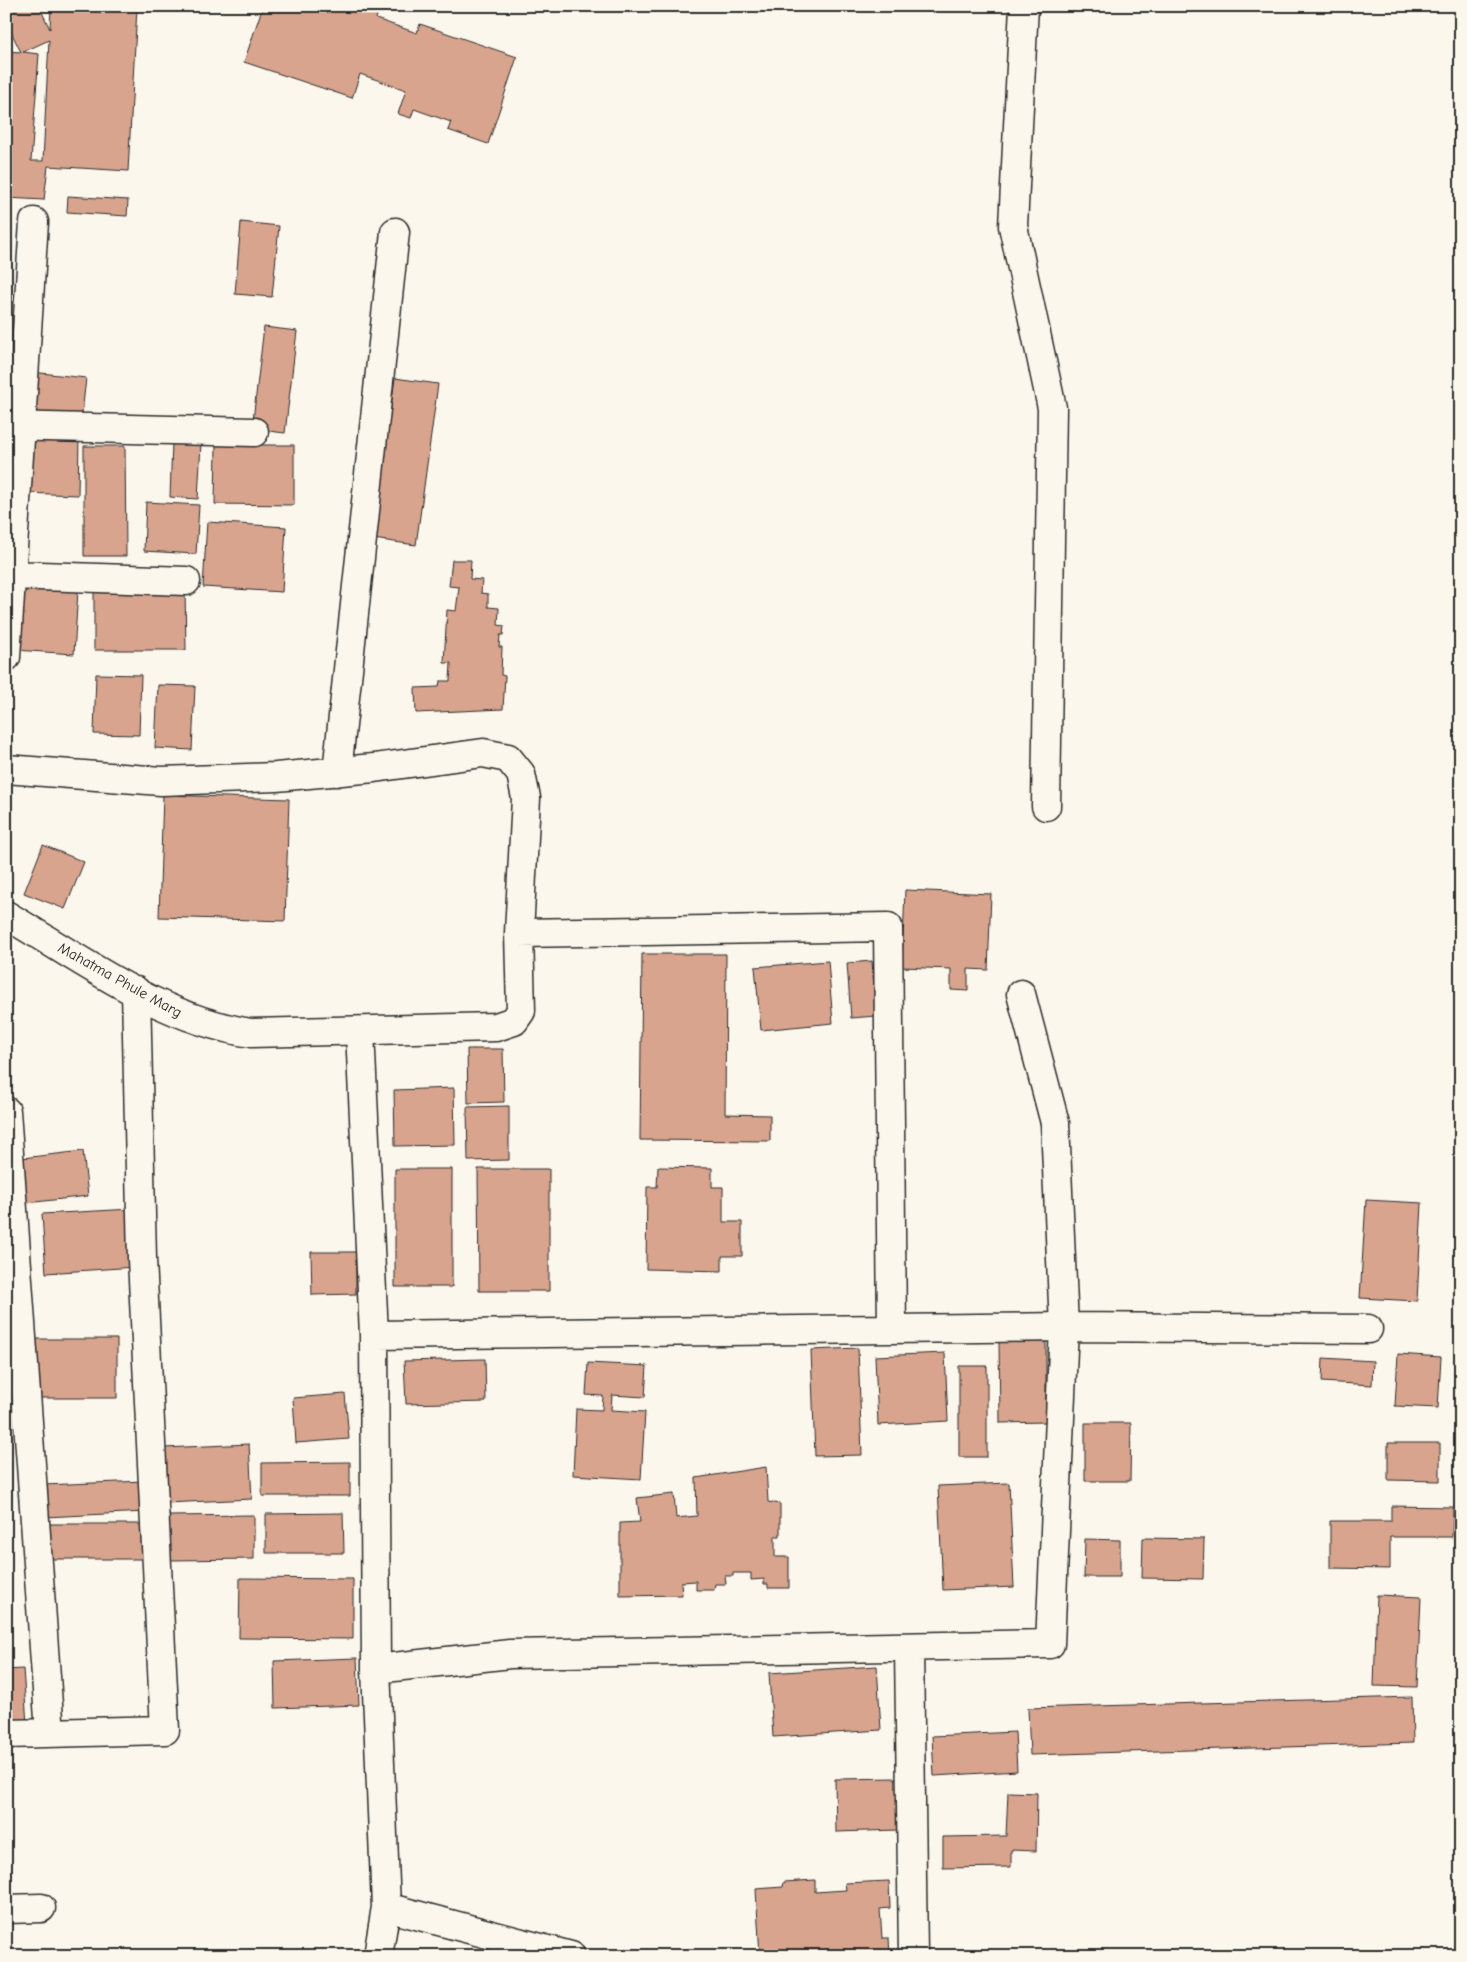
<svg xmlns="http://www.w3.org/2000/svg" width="1467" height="1962" font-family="'Comic Neue',sans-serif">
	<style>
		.building { fill: #d9a48e; stroke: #2b2b2b; fill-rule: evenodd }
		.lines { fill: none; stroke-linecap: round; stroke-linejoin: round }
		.minor-casing { stroke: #2b2b2b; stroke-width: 31 }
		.minor { stroke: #fbf7ec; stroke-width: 28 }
		.labels { text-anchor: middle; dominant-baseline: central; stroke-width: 4; stroke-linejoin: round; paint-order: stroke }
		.street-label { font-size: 15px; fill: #2b2b2b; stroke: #fbf7ec }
	</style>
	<rect width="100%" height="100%" fill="#fbf7ec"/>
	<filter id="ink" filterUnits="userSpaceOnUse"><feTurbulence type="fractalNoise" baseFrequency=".02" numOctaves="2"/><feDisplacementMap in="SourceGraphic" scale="10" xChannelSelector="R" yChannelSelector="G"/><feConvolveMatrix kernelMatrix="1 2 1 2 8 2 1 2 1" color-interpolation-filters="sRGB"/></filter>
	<g filter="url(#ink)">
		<path class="building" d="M6,6h33l11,23 1,-23 86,2 -9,163 -80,-5 -4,34 -38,-2v-24h4v-9h-4v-114l15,1 -15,-30zM49,40l-6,121h-12l8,-107 -16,-2z
			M263,6h103l12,5 -2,8 41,14 3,-9 97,33 -29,87 -40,-14 3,-8 -37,-13 -3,9 -13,-4 8,-24 -46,-16 -8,24 -108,-36z
			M68,196l60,4 -1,16 -60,-4z
			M241,222l38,4 -7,71 -37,-3z
			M264,327l33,4 -12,102 -33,-4z
			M32,372l54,6 -5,45 -54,-7z
			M395,378l43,6 -22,161 -43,-6z
			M25,433l54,2 -1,60 -55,-2z
			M172,442l29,1 -3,56 -28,-2z
			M216,445h78v60l-79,-1z
			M84,446h41l1,110h-42z
			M146,502l53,3 -3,49 -52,-3z
			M207,522l79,5 -4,65 -79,-5z
			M452,560h19l-1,19 12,1 -1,13 7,1v13l11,1 -1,17 6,1 -1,9h-3l-1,12h3l-1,28 4,1 -2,33 -87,4 -1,-25 24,-1 1,-6h10l1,-18h-7l3,-53 9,1 3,-24 -10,-1z
			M19,587l59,3 -4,64 -59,-4z
			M94,588h91l1,62h-92z
			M96,674l45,1 -2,60 -45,-1z
			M158,685l37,1 -3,64 -37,-2z
			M163,795l126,4 -4,122 -126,-4z
			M43,845l41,17 -19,47 -41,-16z
			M905,890l86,4 -3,76 -20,-1v22l-17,-1v-21l-49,-2z
			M642,954h84l-1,160 45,1v26l-130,-1z
			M828,961l5,62 -72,7 -6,-63z
			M872,961l4,55 -25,2 -4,-55z
			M467,1049h36l1,53 -36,1z
			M454,1088l1,57 -60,1 -1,-56z
			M509,1106v54l-41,1 -1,-54z
			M83,1151l5,45 -61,7 -5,-45z
			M658,1167l54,1v19h11v35h19v34h-20v15l-76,-2 1,-82h10z
			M395,1169h57v118h-57z
			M478,1169h71v122h-70z
			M1366,1200l56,3 -5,98 -57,-3z
			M132,1209l3,58 -89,6 -4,-59z
			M311,1252h45v42l-44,1z
			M30,1339h87v59h-87z
			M999,1341h47v81l-46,1z
			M858,1348l4,107 -47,1 -4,-106z
			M945,1353l3,68 -70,4 -3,-69z
			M1398,1354l43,3 -3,51 -43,-2z
			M1323,1358l50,3 -1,24 -50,-3z
			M485,1359l1,43 -80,2 -2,-43z
			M588,1363l59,3 -2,31 -33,-2 -1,15 34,2 -4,67 -68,-4 3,-66 26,1 1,-14 -17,-1z
			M959,1366h28v91h-28z
			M345,1394l4,45 -53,4 -3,-45z
			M1085,1423h46l-1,58h-45z
			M1388,1443h52v38l-52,-1z
			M249,1444l3,55 -86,4 -2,-55z
			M350,1462v34h-88v-33z
			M766,1467l2,35 12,2v32h-5v21h14v31h-21v-4h-4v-5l-13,1v-7h-18v3h-8l1,8h-11l-1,6h-18v-9l-15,1 1,13 -62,1v-73l20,-1 -3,-24 37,-4 2,24 21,-2 -1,-38z
			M145,1481l1,31 -101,5 -2,-32z
			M1009,1483l5,104 -71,3 -5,-104z
			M1391,1506l62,1 -1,30h-62v32l-60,-1v-47h61z
			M343,1513l1,40h-78v-39z
			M254,1515v44l-84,1 -1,-44z
			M44,1524h105v35h-104z
			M1143,1538l61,1 -1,40 -61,-1z
			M1085,1539l35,1v37h-36z
			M240,1578l113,1v60l-114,-1z
			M1377,1595l44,2 -4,90 -43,-1z
			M357,1658l2,47 -84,3 -1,-47z
			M877,1666l4,64 -108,7 -4,-64z
			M23,1669l4,55 -18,1 -3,-18v-37z
			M1412,1697l1,46 -383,12 -2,-47z
			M1015,1732l2,39 -83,5 -2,-40z
			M897,1778l1,52 -62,2 -1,-53z
			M1008,1792l29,1 -1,58 -25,-1v17l-68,1v-31l63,-1z
			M815,1880v12l31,-2 -1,-7 44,-2 1,27 -10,1 2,29h7l1,18h-130l-4,-67 27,-2 1,-5z"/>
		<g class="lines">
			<defs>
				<path id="minor" d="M1024,6l-11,220 39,182 -6,398
					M6,426l248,6
					M11,575l175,6
					M6,657l28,-435
					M6,769l155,12 115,-4 98,-9 109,-15 25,5 13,16 5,24 -7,135 2,78 -7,10 -18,6 -245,6c-91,-14 -167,-72 -245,-118
					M337,772l58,-540
					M519,933l369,-6 4,402
					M360,1031l14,304 2,334 10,238 -8,49
					M6,1111l44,622
					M374,1335l690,-8 304,2
					M909,1647l4,309
					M376,1669l134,-15 540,-10 14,-317 -9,-204 -34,-129
					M6,1734l159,-4 -23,-471 -6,-268
					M386,1907l185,49
					M6,1909l35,-1"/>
			</defs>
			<use href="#minor" class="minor-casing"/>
			<use href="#minor" class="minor"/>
		</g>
	</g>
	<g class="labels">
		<g class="street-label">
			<text transform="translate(120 980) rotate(29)">Mahatma Phule Marg</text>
		</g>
	</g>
	<rect width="1467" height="1962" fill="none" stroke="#fbf7ec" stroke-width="25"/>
	<rect x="12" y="12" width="1442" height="1937" fill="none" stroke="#2b2b2b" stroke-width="2" filter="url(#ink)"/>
</svg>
